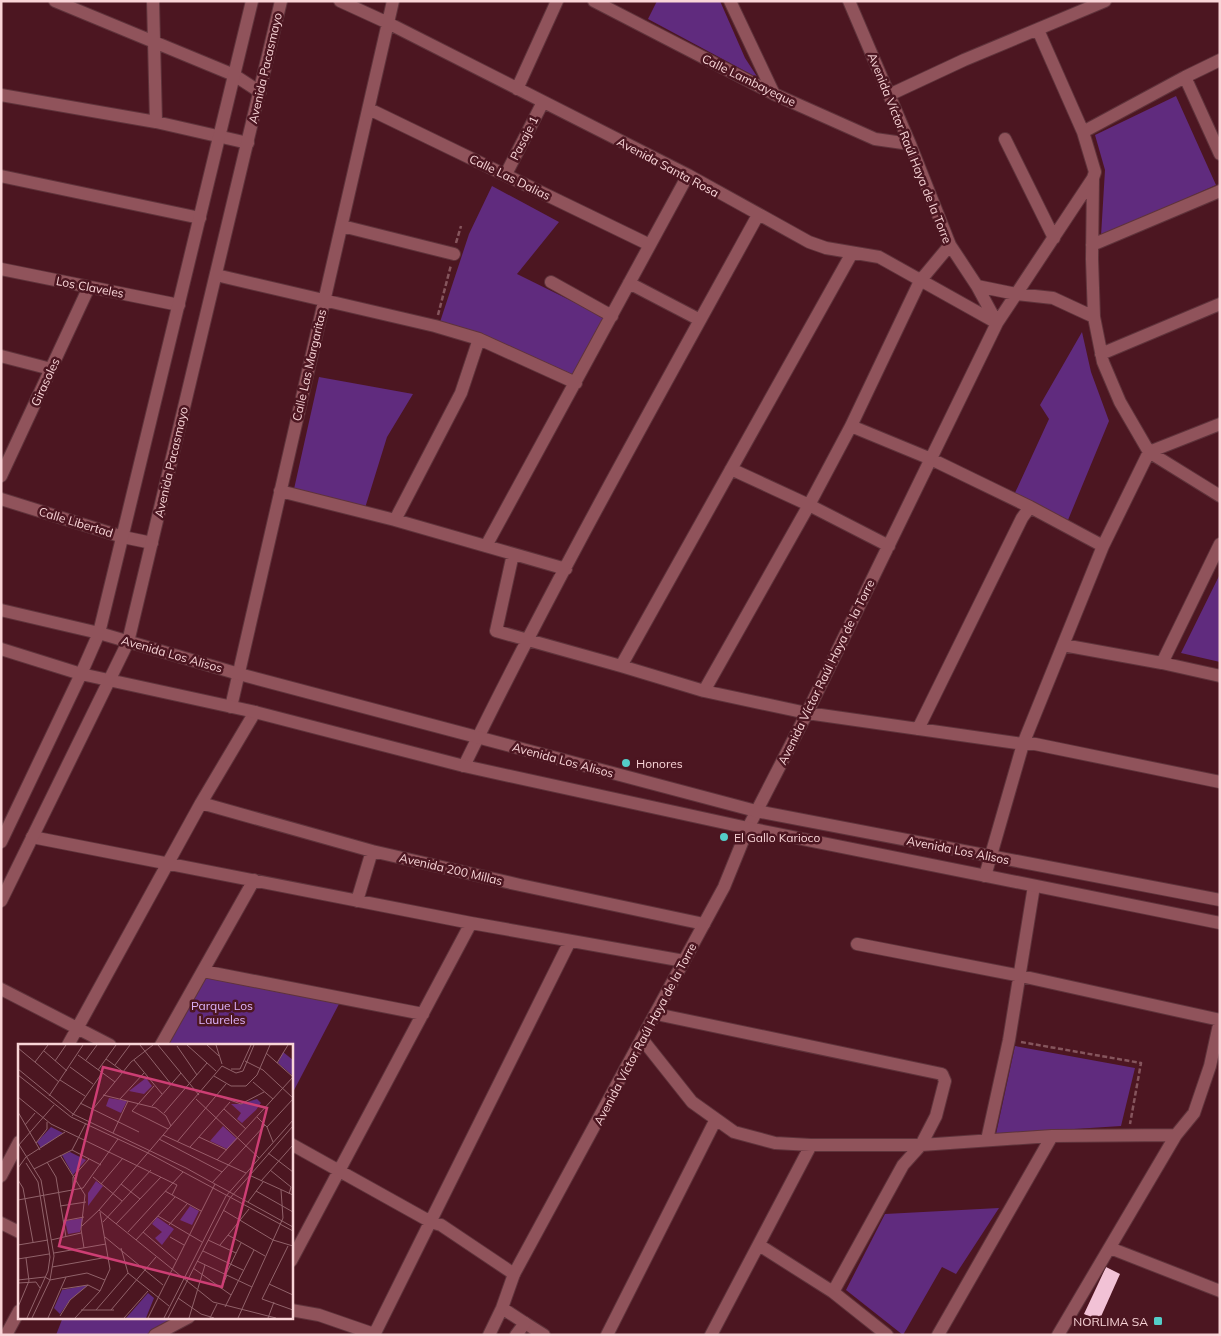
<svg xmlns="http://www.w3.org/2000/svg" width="1221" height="1336" font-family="Mulish,sans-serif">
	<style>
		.green { fill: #602b7e }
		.building { fill: #f2c2d6 }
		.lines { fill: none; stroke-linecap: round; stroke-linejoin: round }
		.street-casing { stroke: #5f333b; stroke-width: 14 }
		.secondary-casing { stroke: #5f333b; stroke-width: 14 }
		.path { stroke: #85555d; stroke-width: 2.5; stroke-dasharray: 5 2.5; stroke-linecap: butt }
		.street { stroke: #90535b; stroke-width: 12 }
		.secondary { stroke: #90535b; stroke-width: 12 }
		.poi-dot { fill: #54cdc8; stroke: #4c1621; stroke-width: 2 }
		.labels { text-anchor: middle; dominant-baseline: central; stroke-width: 5; stroke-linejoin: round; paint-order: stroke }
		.street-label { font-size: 12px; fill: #f9d5d8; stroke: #4c1621 }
		.poi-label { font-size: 12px; fill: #f9d5d8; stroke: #4c1621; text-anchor: start }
		.park-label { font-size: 12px; fill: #dfb3fc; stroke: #4c1621 }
		.inset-road { fill: none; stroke: #91626a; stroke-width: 1 }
		.view { fill: #cd3e74; fill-opacity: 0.15; stroke: #cd3e74; stroke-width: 2.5 }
		.inset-edge { fill: none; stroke: #f9d5d8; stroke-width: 2.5 }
	</style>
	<rect width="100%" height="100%" fill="#4c1621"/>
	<path class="green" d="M657,1h63l25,57 13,20 -110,-59z
		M1176,96l40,89 -115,51 4,-66 -10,-35z
		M492,186l67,36 -42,52 89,44 -30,58 -92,-40 -44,-14 29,-88z
		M1082,332l9,40 18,49 -41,99 -54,-25 35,-76 -9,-14z
		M319,377l94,17 -26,43 -22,71 -71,-19z
		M1220,574v88l-39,-9z
		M205,976l134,28 -48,92v-51h-125z
		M1015,1046l120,22 -14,58 -125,8z
		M999,1208l-43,66 -14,-7 -39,68 -57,-45 39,-76z
		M63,1317h116l-34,18h-89z"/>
	<path class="building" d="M1106,1267l14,7 -21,47 -15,-7z"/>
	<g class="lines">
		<defs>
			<path id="street" d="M55,1l179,74 26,17
				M153,1l3,121
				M340,1l48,22 300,152 121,67 17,6 53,9 118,66
				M594,1l180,93 101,45 35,5
				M730,1l44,93
				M849,1l61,143 40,101 27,41 20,37
				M1038,30l45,102 12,40 -2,6 -1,81 2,58 9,45 17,40 29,50 71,44
				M1185,77l35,77
				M517,89l40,-88
				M1,95l155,27 92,21
				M889,95l75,-35 141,-59
				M369,109l281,136
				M1083,132l102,-55 35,-17
				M1005,139l49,99
				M506,174l37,-72
				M1,176l199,42
				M342,226l112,28
				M1092,245l128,-54
				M1,269l178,36
				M216,275l219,51 44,13 97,44
				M551,282l61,34
				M629,283l71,37
				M977,286l39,8 37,4 41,19
				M1101,354l119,-50
				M1,356l50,13
				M851,426l80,33 99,48 73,39
				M731,469l78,36 80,41
				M1,476l88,-189
				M280,491l115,29 171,49
				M1,499l122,38 29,6
				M395,520l66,-127 18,-54
				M486,546l202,-371
				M513,554l-17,77 125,35 83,25 103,22 216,31h12l185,38
				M1063,645l99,18 58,13
				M1162,663l58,-119
				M621,666l231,-413
				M704,691l105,-186 42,-79 69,-145 30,-36
				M231,707l162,-706
				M918,729l104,-211 8,-11
				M464,766c91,-187 194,-369 294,-551
				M201,803l171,48 148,34 184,39
				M748,828l59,-115 190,-390 96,-145
				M32,837l439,86 213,38
				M985,876l38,-132 80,-198 46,-94 71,-28
				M357,901l15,-50
				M857,944l164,32 199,44 -10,46 -16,47 -18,22 -118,200
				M203,971l220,43
				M1,989l109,56
				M656,1014l286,60 3,7 -9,35 -15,29 -18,20 -70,127
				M642,1039l50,63 42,30 41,11 36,2h110l131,-9 124,-1
				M68,1045l133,-242 54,-91
				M161,1045l93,-165
				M987,1140l22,-100 25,-154
				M291,1144l140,78 10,3 73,49
				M1,1176l18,-34
				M1,1223l18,9
				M759,1245l74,47 54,43
				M1110,1248l110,43
				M291,1261l180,-338
				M291,1310l28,5 55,19
				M525,1323l19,12
				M6,1335l13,-24
				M155,1335l34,-18
				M374,1335l196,-394
				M607,1335l109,-216
				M711,1335l100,-190
				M938,1335l114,-199"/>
			<path id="secondary" d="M1,610l98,23 140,41 517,137 464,89
				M1,649l80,25 174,38 209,54 284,62 472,95
				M1,842l80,-168 18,-41 153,-632
				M1,901l127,-259 153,-641
				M502,1308l23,15 -9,12
				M489,1335l13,-27 12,-34 210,-387 24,-59"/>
		</defs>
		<use href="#street" class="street-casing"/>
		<use href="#secondary" class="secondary-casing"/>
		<path class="path" d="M456,243l5,-17
			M438,315l13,-50
			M1021,1042l120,21 -11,61"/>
		<use href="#street" class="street"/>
		<use href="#secondary" class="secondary"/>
	</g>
	<g class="poi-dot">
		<circle cx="626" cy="763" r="5"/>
		<circle cx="724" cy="837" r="5"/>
		<rect x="1153" y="1316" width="10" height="10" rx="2.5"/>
	</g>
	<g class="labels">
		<g class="street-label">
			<text transform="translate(265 68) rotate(-77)">Avenida Pacasmayo</text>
			<text transform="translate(749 80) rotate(26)">Calle Lambayeque</text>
			<text transform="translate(524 138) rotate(-63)">Pasaje 1</text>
			<text transform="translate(910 148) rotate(68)">Avenida Víctor Raúl Haya de la Torre</text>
			<text transform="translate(668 167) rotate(28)">Avenida Santa Rosa</text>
			<text transform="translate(510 177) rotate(26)">Calle Las Dalias</text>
			<text transform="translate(90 287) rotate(11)">Los Claveles</text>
			<text transform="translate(309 365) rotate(-77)">Calle Las Margaritas</text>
			<text transform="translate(45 382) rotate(-65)">Girasoles</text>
			<text transform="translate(171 462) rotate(-77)">Avenida Pacasmayo</text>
			<text transform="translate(76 522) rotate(17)">Calle Libertad</text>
			<text transform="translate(172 654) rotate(16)">Avenida Los Alisos</text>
			<text transform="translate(826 672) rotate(-64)">Avenida Víctor Raúl Haya de la Torre</text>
			<text transform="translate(563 760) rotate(15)">Avenida Los Alisos</text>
			<text transform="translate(958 850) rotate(11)">Avenida Los Alisos</text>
			<text transform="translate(451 869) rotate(13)">Avenida 200 Millas</text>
			<text transform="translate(645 1034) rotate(-62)">Avenida Víctor Raúl Haya de la Torre</text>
		</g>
		<g class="poi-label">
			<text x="636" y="763">Honores</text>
			<text x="734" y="837">El Gallo Karioco</text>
			<text x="1148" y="1321" text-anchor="end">NORLIMA SA</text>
		</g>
		<g class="park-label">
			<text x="222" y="1005">Parque Los<tspan x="222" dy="14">Laureles</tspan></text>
		</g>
	</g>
	<g transform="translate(18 1044)">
		<rect width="275" height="275" fill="#4c1621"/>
		<path d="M265,8l10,8v16l-15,-13zM128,34l6,8 -8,8 -15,-3zM91,54l18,3 -6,12 -15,-7zM239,55l4,4 -5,7 -14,13 -5,-4 4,-6 -10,-9h10zM205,82l14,13 -10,10 -17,-8zM33,83l12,6 -22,15 -4,-6zM52,108l16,8 -13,15 -11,-20zM78,137l7,5 -15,20v-13zM172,162l9,5 -7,14 -12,-5zM139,173l17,12 -12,16 -7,-7 7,-6 -10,-8zM65,174l-3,14 -12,2 -3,-13zM70,241l-18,15 -10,14 -6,-6 8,-18zM130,249l6,5 -8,20h-20z" fill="#602b7e"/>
		<path class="inset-road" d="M122,1l31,39M140,1l41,50M169,1l29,26M189,1l12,11M198,1l6,19M159,2l20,29M0,4l41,34M26,7l23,20M248,9l27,24M60,11l37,27M88,15l19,14M68,16l11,-15M116,16l28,34M37,17l11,-16M227,17l18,9 30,28M17,18l13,-17M259,19l11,-18M97,21l15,-20M52,23l23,17M0,25l55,45 113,54 107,59M213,25h9l11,-24M80,26l18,-25M0,31l53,42 77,36 145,78M196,32l17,10h15l11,-11 13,-30M42,36l25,16M235,38l20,17M136,42l-22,25 36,18M85,51l53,13 10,8 5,10M198,51l25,9 23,-12M31,52l34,-51M0,53l33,27 126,61 -5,10M102,55l24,-26M178,55l63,59M62,59l59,29M134,62l29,-33M75,65l38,-47 22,-17M206,65l22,20M0,68l22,38M146,69l43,-50M54,72l30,-43M239,73l10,10 6,15M7,81l10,-12M249,83l26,-28M95,89l15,-32M145,91l83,38M181,93l28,13M141,95l63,33M159,98l49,-58M0,99l23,37 13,76 -4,24 -18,38M18,99l11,-14v-7M0,102l36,-41M172,103l40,-45M54,106l29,15M250,109l25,19M42,111l25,40 -4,34 3,19M199,116l76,-83M29,118l9,15 10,60M8,119l12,19 12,75 -2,14 -21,47M0,124l8,-11 39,-25M16,125l38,-19 14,-27M252,126l21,17 -2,7M231,131l44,20M75,133l29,24M0,136l5,8 10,54M243,137l32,-36M194,139l53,-58M83,140l22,-26M103,140l19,15M55,145v-12l16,-18M147,147l36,20M238,147l37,21M0,156l65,-12 35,-49M230,158l15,-20M42,162l26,-4M81,166l114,92 63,16M205,166l50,30 20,6M140,172l44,26M45,177l21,-4M85,178l48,-52M98,180l45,-47M151,181l18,-21M64,182l17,-16 123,-144 14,7 7,-2 11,-26M110,188l55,-60M125,188l33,28M210,191l37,21M87,193l58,48M152,193l14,8M33,196l30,-7M118,196l39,-43M190,196l28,13M0,201l30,-5M202,201l29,-36M270,202l-26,53 31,11M103,204l7,25 41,33M185,207l40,19M36,209l52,-9M0,215l31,-5M179,217l55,26M34,223l56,-10M175,224l38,27M208,230l15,-31M0,236l27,-3 5,3 37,-7 18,7M0,239l18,-1 4,6M251,240l24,11M44,245l26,-4 12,6M203,245l6,-14M160,254l23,16 13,4M0,263l11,-26 -3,-23M207,263l29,-57M63,266h33M78,266l32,-37M93,266l45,-53M42,272l10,-16 18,-15M30,274l18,-41M57,274l25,-27 10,-22 -10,-57M106,274l24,-27M130,274l67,-134M146,274l62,-122 67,-76M150,274l62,-120 63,-72M171,274l16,-53M192,274l7,-14M220,274l45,-100 -2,-28M250,274l6,-16"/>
		<path class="view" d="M85,23l164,41 -45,179 -163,-41z"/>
		<rect width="275" height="275" class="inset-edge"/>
	</g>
	<rect width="1221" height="1336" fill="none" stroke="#f9d5d8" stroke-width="5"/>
</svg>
